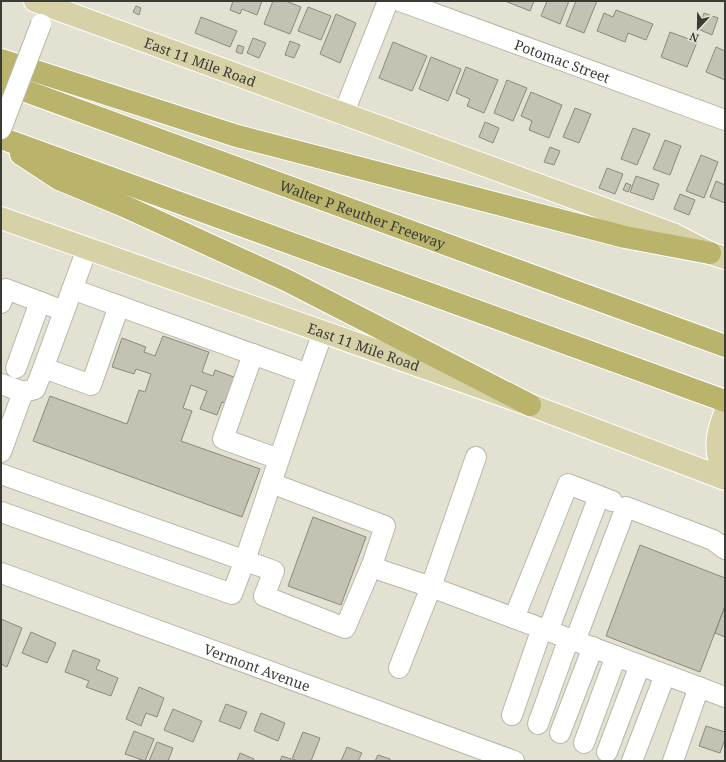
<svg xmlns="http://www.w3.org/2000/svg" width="726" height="762" font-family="'Noto Serif',serif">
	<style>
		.building { fill: #c3c2b3; stroke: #8b8a7c }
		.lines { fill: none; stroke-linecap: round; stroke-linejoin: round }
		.minor-casing { stroke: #b8b7a9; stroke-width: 22 }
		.major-casing { stroke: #fff; stroke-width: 24 }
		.highway-casing { stroke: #fff; stroke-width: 24 }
		.minor { stroke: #fff; stroke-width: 20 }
		.major { stroke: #d6d1a7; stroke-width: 22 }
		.highway { stroke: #bab36c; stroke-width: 22 }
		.minor-bridge-casing { stroke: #b8b7a9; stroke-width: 22; stroke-linecap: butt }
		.minor-bridge { stroke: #fff; stroke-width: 20 }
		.labels { text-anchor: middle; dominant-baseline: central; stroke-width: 3; stroke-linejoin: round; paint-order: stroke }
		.street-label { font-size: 14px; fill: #3b3b35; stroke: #e2e1d2 }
	</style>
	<rect width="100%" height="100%" fill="#e2e1d2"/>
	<path class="building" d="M233,1h29l-5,14 -15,-6 -2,5 -10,-4z
		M273,1h13l15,6 -11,27 -26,-10z
		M505,1h29l-4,10z
		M547,1h22l-9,23 -19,-8z
		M576,1h21l-13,32 -18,-7z
		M136,6l5,2 -2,7 -6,-3z
		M308,7l23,9 -10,24 -23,-9z
		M616,10l37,14 -7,16 -18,-7 -3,9 -28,-11 7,-18 9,4z
		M704,13l14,5 -6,17 -14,-6z
		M336,14l20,9 -16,40 -20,-9z
		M201,17l36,14 -7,16 -35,-14z
		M670,32l27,10 -10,25 -26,-10z
		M253,38l13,5 -7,15 -12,-5z
		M290,41l10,4 -6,13 -9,-3z
		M393,42l34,14 -15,35 -33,-13z
		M238,45l6,2 -2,7 -6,-2z
		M716,47l9,4v29l-19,-8z
		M431,57l30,12 -13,32 -29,-12z
		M466,67l32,13 -14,33 -17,-7 3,-7 -14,-6z
		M507,80l20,8 -14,33 -19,-8z
		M531,92l31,13 -13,33 -20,-8 3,-9 -11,-5z
		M575,108l16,6 -12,29 -16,-6z
		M485,122l14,6 -6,15 -14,-6z
		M633,128l17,6 -13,31 -16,-6z
		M665,140l16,6 -11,29 -17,-6z
		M550,147l10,4 -6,14 -10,-3z
		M701,155l17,7 -14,36 -18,-7z
		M607,168l16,6 -8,20 -16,-6z
		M636,176l23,8 -6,16 -23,-8z
		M716,181l9,4v18l-15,-6z
		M626,183l5,2 -3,7 -5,-2z
		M680,194l15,6 -6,15 -15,-6z
		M163,336l46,16 -7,20 11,4 2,-6 24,9 -9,26 -8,-3 -5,13 -17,-6 7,-18 -16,-6 -8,23 9,3 -11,30 79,28 -18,48 -209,-76 17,-45 77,28 12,-34 6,2 6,-18 -15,-5 -2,5 -22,-7 10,-29 24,9 -2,5 11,4z
		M313,517l53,20 -25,68 -53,-19z
		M640,545l85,33v28l-25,66 -94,-36z
		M725,606v31l-10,-4z
		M1,619l21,9 -15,39 -6,-3z
		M31,632l25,11 -9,20 -25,-10z
		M73,650l27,10 -4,9 22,9 -7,18 -25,-9 3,-6 -24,-9z
		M139,687l25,11 -7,19 -11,-4 -5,13 -15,-7z
		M226,704l21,8 -7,17 -21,-8z
		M173,709l29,12 -9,21 -29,-12z
		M261,713l24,10 -7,18 -24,-10z
		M706,726l19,6v7l-5,14 -21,-7z
		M134,731l20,8 -9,22 -20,-7z
		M303,732l17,6 -9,23h-13l-6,-2z
		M157,742l16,6 -5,13h-19z
		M347,747l15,6 -4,8h-17z
		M240,753l14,6 -1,2h-16z
		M378,755l12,4v2h-15z
		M282,756l9,3 -1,2h-10z"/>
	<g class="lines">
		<defs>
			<g id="minor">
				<path id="s1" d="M400,1l325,119"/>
				<path d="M343,115l45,-114"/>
				<path d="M72,289l236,85 15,-42"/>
				<path d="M1,303l5,-14 58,22"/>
				<path d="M253,354l-30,85 56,20"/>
				<path d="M16,368l24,-66"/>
				<path d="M44,368l47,17 28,-79"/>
				<path d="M1,384l22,8"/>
				<path d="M1,452l22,-60 12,-3 5,-12 47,-128"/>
				<path d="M1,474l273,97 -10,25 81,32 27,-63 11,6 48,16 294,110"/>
				<path d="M271,483l114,43 -13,39"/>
				<path d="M1,512l231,82 13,-34 63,-186"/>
				<path id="s2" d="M1,573l513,188"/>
				<path d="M514,618l54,-134 31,12"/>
				<path d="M548,631l51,-135 13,5"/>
				<path d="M575,641l51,-134 87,33 12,9"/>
				<path d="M399,668l32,-81 45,-130"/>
				<path d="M512,715l30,-87"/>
				<path d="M538,724l31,-86"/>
				<path d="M560,733l33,-86"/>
				<path d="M584,743l32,-87"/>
				<path d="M607,752l33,-87"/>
				<path d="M632,761l33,-86"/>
				<path d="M673,761l26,-74"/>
			</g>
			<g id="major">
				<path id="s3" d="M35,1l638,233 37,19 15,5"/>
				<path id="s4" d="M1,218l529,187 195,74"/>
				<path d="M725,413c-8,20 -12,39 0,59"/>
			</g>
			<g id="highway">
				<path d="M1,60l236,76 388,101 85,16"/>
				<path id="s5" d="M1,82l724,264"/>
				<path d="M1,138l724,263"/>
				<path d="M21,154l38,25 63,26 164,75 244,125"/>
			</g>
		</defs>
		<use href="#minor" class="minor-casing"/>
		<use href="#major" class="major-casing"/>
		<use href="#highway" class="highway-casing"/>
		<use href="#minor" class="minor"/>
		<use href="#major" class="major"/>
		<use href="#highway" class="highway"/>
		<defs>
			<path id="minor-bridge" d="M1,129l40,-105"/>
		</defs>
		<use href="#minor-bridge" class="minor-bridge-casing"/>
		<use href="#minor-bridge" class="minor-bridge"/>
	</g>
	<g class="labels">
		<g class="street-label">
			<text stroke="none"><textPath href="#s1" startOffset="173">Potomac Street</textPath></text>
			<text stroke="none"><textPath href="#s3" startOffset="176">East 11 Mile Road</textPath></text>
			<text stroke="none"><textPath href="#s5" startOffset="385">Walter P Reuther Freeway</textPath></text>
			<text stroke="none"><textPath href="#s4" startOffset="385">East 11 Mile Road</textPath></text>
			<text stroke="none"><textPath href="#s2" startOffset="273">Vermont Avenue</textPath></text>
		</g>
	</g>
	<rect width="726" height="762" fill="none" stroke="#3b3b35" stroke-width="4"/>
	<g transform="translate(698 28) rotate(202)" stroke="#e2e1d2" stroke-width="3" paint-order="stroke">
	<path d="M0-3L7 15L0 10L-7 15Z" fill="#3b3b35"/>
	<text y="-6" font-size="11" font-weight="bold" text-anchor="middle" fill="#3b3b35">N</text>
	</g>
</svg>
